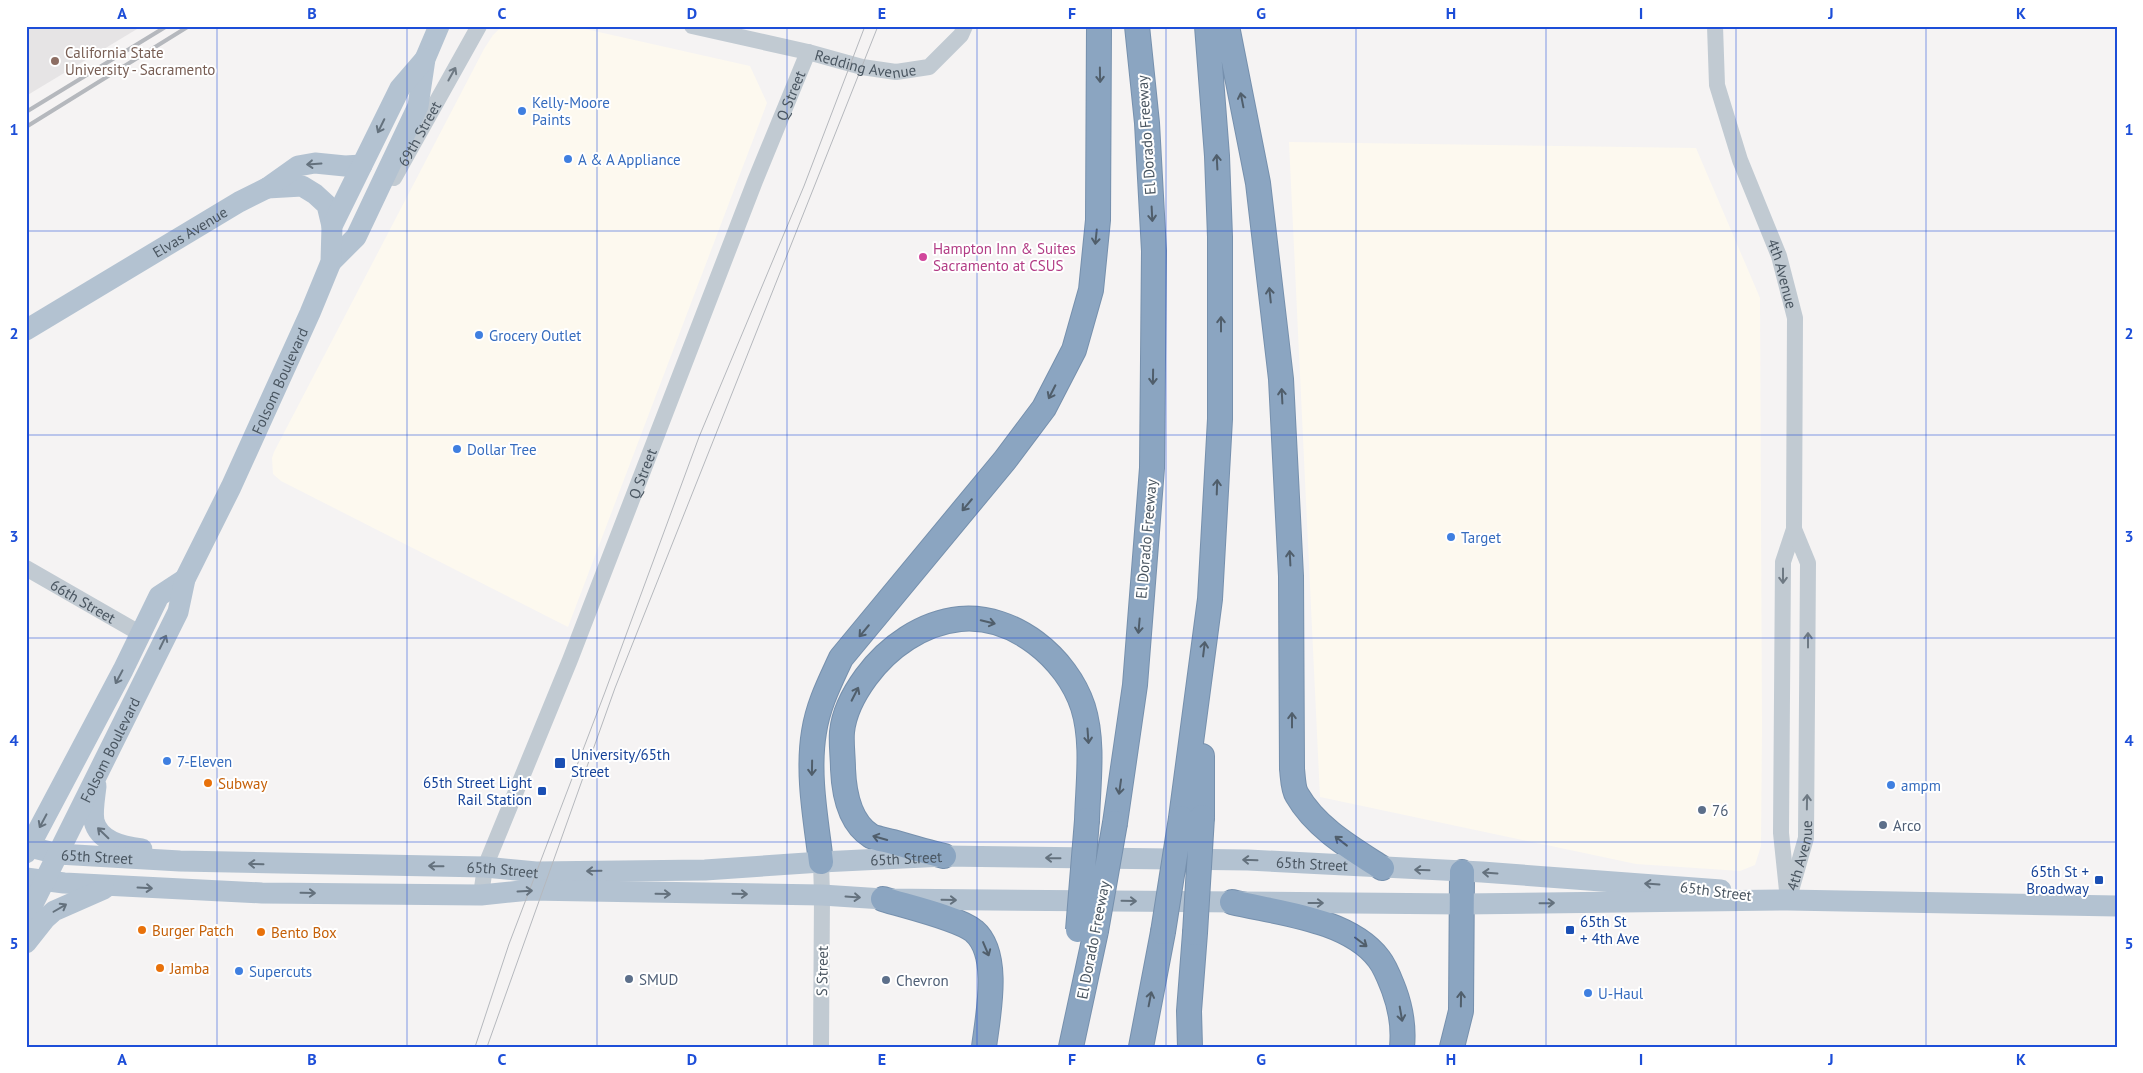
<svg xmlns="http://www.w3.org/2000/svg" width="2143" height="1073" font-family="'PT Sans',sans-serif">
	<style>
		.commercial { fill: #fdf9ef }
		.education { fill: #e6e4e5 }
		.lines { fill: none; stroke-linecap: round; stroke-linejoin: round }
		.highway-casing { stroke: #7690ad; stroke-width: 26 }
		.minor { stroke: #c1cad2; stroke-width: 16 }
		.major { stroke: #b3c2d1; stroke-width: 21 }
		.highway { stroke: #8ba5c1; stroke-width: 24 }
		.tram { stroke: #b5b8bd; stroke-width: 1 }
		.rail { stroke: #b5b8bd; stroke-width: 4 }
		.highway-bridge-casing { stroke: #7690ad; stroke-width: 26; stroke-linecap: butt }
		.highway-bridge { stroke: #8ba5c1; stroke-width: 24 }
		.oneway { stroke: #6e7983 }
		.oneway2 { stroke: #505e6b }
		.oneway3 { stroke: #64717d }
		.grid { fill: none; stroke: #1d4ed8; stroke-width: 1; stroke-opacity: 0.55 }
		.education-dot { fill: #8d6e63; stroke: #fff; stroke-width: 2 }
		.shop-dot { fill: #3f7fe0; stroke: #fff; stroke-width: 2 }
		.hotel-dot { fill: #d1479c; stroke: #fff; stroke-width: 2 }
		.transit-dot { fill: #1a4fb4; stroke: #fff; stroke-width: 2 }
		.food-dot { fill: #e8710a; stroke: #fff; stroke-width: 2 }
		.service-dot { fill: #5c6f8a; stroke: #fff; stroke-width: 2 }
		.labels { text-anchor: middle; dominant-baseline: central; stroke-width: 4; stroke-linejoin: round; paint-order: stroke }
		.education-label { font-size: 15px; fill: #785e54; stroke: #fff; text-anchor: start }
		.street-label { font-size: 15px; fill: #4a5661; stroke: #fff }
		.shop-label { font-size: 15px; fill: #366cbe; stroke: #fff; text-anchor: start }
		.hotel-label { font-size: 15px; fill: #b23c85; stroke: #fff; text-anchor: start }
		.transit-label { font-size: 15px; fill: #164399; stroke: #fff; text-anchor: start }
		.food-label { font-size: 15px; fill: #c56008; stroke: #fff; text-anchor: start }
		.service-label { font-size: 15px; fill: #4e5e75; stroke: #fff; text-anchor: start }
		.neatline { fill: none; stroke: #1d4ed8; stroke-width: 2 }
		.grid-label { font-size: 16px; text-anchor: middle; font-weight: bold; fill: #1d4ed8 }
	</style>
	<rect width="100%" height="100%" fill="#f5f3f3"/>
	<path class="commercial" d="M502,26h70l178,40 17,37 -199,524 -287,-146 -8,-7 -1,-16 2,-6 210,-403 9,-14z
		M1289,142l407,6 64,150 2,431 -1,117 -6,19 -15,6 -104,-7 -316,-67z"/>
	<path class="education" d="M26,26h116l-116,70z"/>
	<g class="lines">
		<defs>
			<path id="highway" d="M1227,26l31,157 23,196 10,197 1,193c1,8 1,20 5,26 19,33 54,53 85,73
				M1202,756v61
				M1181,818l29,-219 10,-180v-182l-3,-81 -10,-130
				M1115,823l20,-138 17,-217 2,-217 -7,-128 -10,-97
				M944,856c-17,-4 -34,-9 -51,-14 -7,-2 -16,-3 -22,-6 -22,-14 -27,-43 -28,-67 0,-12 -2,-25 -1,-37 2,-20 13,-40 24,-55 22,-30 56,-54 94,-58 54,-5 107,39 123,88 11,35 5,77 4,113
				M821,862c-5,-42 -14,-88 -7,-130 4,-27 16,-50 27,-74l164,-198 39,-52 30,-58 17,-60 7,-70 1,-194
				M883,899c22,7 75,19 91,32 27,23 14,84 10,116
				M1232,902c46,11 117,17 147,57 7,9 11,21 15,31 7,19 10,37 8,57
				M1071,1047l25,-116
				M1141,1047l22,-115
				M1190,1047l-1,-36 6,-78
				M1452,1047l9,-36 1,-139"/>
		</defs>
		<use href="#highway" class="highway-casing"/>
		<g class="minor">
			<path id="s1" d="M692,26l116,26 54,15 34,5 33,-5 32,-32 4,-9"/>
			<path id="s2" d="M1715,26l2,59 23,75 39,96 16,62 -1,211 -11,33 -2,271 7,67"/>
			<path id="s3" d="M394,178l85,-152"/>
			<path id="s4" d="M26,568l115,66"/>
			<path d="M821,862l1,33 -1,152"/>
			<path id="s5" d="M1790,894l16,-56 2,-275 -14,-34"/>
			<path id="s6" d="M481,895l4,-28 85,-207 185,-479 53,-129"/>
		</g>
		<g class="major">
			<path d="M267,188l35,-2 13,8 12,11 5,21"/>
			<path d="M331,262l25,-25 62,-131 7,-47 14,-33"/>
			<path id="s7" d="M26,330l213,-128 28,-14 31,-22 17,-3 30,3 17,-1"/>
			<path d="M96,786c-1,10 -4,25 -2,35 5,21 30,26 48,28"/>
			<path id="s8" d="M26,846l32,8 122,7 305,6 51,5 169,-2 116,-8 123,-6 304,4 234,12 239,18"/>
			<path d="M26,853l97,-183 36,-74 26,-17"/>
			<path d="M26,878l38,5 198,10 219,2 49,-5 292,5 61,4 580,5 325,-4 329,6"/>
			<path id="s9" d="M26,918l152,-306 7,-33 46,-92 79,-174 21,-51 1,-36 68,-138 25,-29"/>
			<path d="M26,943l19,-24 9,-8 50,-22"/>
		</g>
		<use href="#highway" class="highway"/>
		<path class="tram" d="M475,1047l34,-103 96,-252 94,-255 105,-251 61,-160
			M487,1047l128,-359 263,-662"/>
		<path class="rail" d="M26,112l141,-86
			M26,127l163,-101"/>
		<defs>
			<path id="highway-bridge" d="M1078,930l9,-110
				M1096,931l19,-108
				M1163,932l18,-114
				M1195,933l7,-116"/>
		</defs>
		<use href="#highway-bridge" class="highway-bridge-casing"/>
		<use href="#highway-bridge" class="highway-bridge"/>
	</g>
	<defs><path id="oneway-shaft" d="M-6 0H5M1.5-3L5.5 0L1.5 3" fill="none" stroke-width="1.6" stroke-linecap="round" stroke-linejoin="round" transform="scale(1.25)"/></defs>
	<g class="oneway">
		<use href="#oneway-shaft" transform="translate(452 74) rotate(-61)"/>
		<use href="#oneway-shaft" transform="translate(1783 576) rotate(90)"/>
		<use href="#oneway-shaft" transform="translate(1808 640) rotate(-90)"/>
		<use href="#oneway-shaft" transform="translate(1807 802) rotate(-89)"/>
	</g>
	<g class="oneway2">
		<use href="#oneway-shaft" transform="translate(1100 75) rotate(89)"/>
		<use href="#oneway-shaft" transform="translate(1242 100) rotate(-101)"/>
		<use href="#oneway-shaft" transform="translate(1217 162) rotate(-93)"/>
		<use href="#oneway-shaft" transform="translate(1152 214) rotate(87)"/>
		<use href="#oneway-shaft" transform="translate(1096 237) rotate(96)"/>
		<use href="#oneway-shaft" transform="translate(1270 295) rotate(-96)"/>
		<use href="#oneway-shaft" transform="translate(1221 324) rotate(-90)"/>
		<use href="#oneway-shaft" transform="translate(1153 377) rotate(91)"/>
		<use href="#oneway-shaft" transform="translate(1052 392) rotate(117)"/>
		<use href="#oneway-shaft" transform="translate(1282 396) rotate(-93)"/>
		<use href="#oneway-shaft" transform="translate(1217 487) rotate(-88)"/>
		<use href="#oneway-shaft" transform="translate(967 505) rotate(130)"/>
		<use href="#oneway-shaft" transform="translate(1290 558) rotate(-93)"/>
		<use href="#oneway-shaft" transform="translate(988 622) rotate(14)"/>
		<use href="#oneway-shaft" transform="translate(1139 626) rotate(95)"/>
		<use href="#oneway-shaft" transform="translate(864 631) rotate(130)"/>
		<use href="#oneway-shaft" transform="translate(1204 649) rotate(-83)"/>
		<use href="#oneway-shaft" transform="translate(855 694) rotate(-63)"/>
		<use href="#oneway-shaft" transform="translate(1292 720) rotate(-90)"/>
		<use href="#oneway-shaft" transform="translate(1088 736) rotate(86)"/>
		<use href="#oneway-shaft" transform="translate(812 768) rotate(91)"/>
		<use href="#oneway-shaft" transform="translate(1120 787) rotate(98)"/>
		<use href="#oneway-shaft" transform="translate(880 838) rotate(-164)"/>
		<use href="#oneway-shaft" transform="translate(1341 841) rotate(-142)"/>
		<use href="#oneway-shaft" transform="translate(1361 942) rotate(37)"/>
		<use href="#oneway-shaft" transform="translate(986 949) rotate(67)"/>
		<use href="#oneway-shaft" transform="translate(1150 999) rotate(-79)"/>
		<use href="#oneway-shaft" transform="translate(1461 999) rotate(-89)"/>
		<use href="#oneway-shaft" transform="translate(1401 1014) rotate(80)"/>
	</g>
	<g class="oneway3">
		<use href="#oneway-shaft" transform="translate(381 126) rotate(116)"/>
		<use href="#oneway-shaft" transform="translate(314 164) rotate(176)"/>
		<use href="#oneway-shaft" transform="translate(163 642) rotate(-64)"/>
		<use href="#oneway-shaft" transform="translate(119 677) rotate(118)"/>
		<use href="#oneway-shaft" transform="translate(43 821) rotate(118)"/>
		<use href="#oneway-shaft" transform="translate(103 833) rotate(-136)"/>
		<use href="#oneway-shaft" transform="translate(1053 858) rotate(-179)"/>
		<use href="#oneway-shaft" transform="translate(1250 860) rotate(-178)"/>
		<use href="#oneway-shaft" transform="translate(256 864) rotate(-178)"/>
		<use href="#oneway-shaft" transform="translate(436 866) rotate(-179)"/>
		<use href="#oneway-shaft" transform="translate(1422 870) rotate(-178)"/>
		<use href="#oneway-shaft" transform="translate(594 871) rotate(179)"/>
		<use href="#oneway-shaft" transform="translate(1490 873) rotate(-176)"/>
		<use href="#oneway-shaft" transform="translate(1652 884) rotate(-176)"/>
		<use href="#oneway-shaft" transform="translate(145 888) rotate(3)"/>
		<use href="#oneway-shaft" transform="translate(525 891) rotate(-3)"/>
		<use href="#oneway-shaft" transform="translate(308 893) rotate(1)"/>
		<use href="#oneway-shaft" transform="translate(663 894) rotate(1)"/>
		<use href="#oneway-shaft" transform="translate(740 894) rotate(1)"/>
		<use href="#oneway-shaft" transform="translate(853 897) rotate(4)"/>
		<use href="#oneway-shaft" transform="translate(949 900) rotate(1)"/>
		<use href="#oneway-shaft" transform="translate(1129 901) rotate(1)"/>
		<use href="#oneway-shaft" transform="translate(1316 903)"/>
		<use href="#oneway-shaft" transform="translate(1547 903) rotate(-1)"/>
		<use href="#oneway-shaft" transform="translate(60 908) rotate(-30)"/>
	</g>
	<path class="grid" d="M217,26v1021M407,26v1021M597,26v1021M787,26v1021M977,26v1021M1166,26v1021M1356,26v1021M1546,26v1021M1736,26v1021M1926,26v1021M26,231h2091M26,435h2091M26,638h2091M26,842h2091"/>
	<circle class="education-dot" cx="55" cy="61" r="5"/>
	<g class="shop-dot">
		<circle cx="522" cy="111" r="5"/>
		<circle cx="568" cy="159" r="5"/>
		<circle cx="479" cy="335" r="5"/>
		<circle cx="457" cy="449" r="5"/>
		<circle cx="1451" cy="537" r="5"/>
		<circle cx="167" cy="761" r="5"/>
		<circle cx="1891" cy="785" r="5"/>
		<circle cx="239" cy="971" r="5"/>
		<circle cx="1588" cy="993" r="5"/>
	</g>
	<circle class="hotel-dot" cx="923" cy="257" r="5"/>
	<g class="transit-dot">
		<rect x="554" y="757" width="12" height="12" rx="2.5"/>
		<rect x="537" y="786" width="10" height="10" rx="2.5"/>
		<rect x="2094" y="875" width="10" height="10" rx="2.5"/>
		<rect x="1565" y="925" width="10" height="10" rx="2.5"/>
	</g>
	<g class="food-dot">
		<circle cx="208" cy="783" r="5"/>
		<circle cx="142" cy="930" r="5"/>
		<circle cx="261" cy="932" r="5"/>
		<circle cx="160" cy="968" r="5"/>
	</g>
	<g class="service-dot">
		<circle cx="1702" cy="810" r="5"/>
		<circle cx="1883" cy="825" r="5"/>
		<circle cx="629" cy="979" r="5"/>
		<circle cx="886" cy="980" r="5"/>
	</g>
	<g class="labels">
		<g class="education-label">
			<text x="65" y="52">California State<tspan x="65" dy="17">University - Sacramento</tspan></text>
		</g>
		<g class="street-label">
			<text stroke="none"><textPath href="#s1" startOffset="178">Redding Avenue</textPath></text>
			<text stroke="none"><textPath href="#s6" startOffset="858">Q Street</textPath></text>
			<text stroke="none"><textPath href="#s3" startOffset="51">69th Street</textPath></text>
			<text transform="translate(1146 135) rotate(-94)">El Dorado Freeway</text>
			<text stroke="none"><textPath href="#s7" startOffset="191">Elvas Avenue</textPath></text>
			<text stroke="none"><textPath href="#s2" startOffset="259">4th Avenue</textPath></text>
			<text stroke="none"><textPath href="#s9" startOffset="595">Folsom Boulevard</textPath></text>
			<text stroke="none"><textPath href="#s6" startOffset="452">Q Street</textPath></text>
			<text transform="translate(1146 539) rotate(-85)">El Dorado Freeway</text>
			<text stroke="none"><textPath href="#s4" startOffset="66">66th Street</textPath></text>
			<text stroke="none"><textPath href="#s9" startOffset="188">Folsom Boulevard</textPath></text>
			<text stroke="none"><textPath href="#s5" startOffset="40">4th Avenue</textPath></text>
			<text stroke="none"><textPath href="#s8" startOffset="72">65th Street</textPath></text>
			<text stroke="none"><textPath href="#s8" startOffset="882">65th Street</textPath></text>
			<text stroke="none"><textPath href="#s8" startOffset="1288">65th Street</textPath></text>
			<text stroke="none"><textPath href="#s8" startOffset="478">65th Street</textPath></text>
			<text transform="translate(1716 891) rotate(7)">65th Street</text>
			<text transform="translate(1093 940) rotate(-79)">El Dorado Freeway</text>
			<text transform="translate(822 971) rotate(-89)">S Street</text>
		</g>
		<g class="shop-label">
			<text x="532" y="102">Kelly-Moore<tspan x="532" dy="17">Paints</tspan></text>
			<text x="578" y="159">A &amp; A Appliance</text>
			<text x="489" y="335">Grocery Outlet</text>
			<text x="467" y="449">Dollar Tree</text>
			<text x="1461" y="537">Target</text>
			<text x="177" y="761">7-Eleven</text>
			<text x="1901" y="785">ampm</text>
			<text x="249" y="971">Supercuts</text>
			<text x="1598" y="993">U-Haul</text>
		</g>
		<g class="hotel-label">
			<text x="933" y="248">Hampton Inn &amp; Suites<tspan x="933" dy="17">Sacramento at CSUS</tspan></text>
		</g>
		<g class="transit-label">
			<text x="571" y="754">University/65th<tspan x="571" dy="17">Street</tspan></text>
			<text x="532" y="782" text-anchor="end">65th Street Light<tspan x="532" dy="17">Rail Station</tspan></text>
			<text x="2089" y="871" text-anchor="end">65th St +<tspan x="2089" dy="17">Broadway</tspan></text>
			<text x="1580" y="921">65th St<tspan x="1580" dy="17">+ 4th Ave</tspan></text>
		</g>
		<g class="food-label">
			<text x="218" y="783">Subway</text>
			<text x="152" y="930">Burger Patch</text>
			<text x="271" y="932">Bento Box</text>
			<text x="170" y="968">Jamba</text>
		</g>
		<g class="service-label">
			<text x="1712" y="810">76</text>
			<text x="1893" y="825">Arco</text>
			<text x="639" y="979">SMUD</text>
			<text x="896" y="980">Chevron</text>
		</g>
	</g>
	<rect width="2143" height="1073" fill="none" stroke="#ffffff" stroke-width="55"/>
	<rect x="28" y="28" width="2088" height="1018" class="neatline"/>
	<g class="grid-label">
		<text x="122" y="19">A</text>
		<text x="312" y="19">B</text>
		<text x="502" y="19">C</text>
		<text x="692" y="19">D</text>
		<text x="882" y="19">E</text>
		<text x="1072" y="19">F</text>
		<text x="1261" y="19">G</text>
		<text x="1451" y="19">H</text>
		<text x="1641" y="19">I</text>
		<text x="1831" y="19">J</text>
		<text x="2021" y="19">K</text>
		<text x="14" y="135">1</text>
		<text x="2129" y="135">1</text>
		<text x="14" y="339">2</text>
		<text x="2129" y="339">2</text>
		<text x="14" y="542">3</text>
		<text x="2129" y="542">3</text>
		<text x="14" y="746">4</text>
		<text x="2129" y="746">4</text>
		<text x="14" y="949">5</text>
		<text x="2129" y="949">5</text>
		<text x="122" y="1065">A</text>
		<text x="312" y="1065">B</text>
		<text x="502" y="1065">C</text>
		<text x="692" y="1065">D</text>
		<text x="882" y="1065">E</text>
		<text x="1072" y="1065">F</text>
		<text x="1261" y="1065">G</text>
		<text x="1451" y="1065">H</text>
		<text x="1641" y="1065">I</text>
		<text x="1831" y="1065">J</text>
		<text x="2021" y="1065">K</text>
	</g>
</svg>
